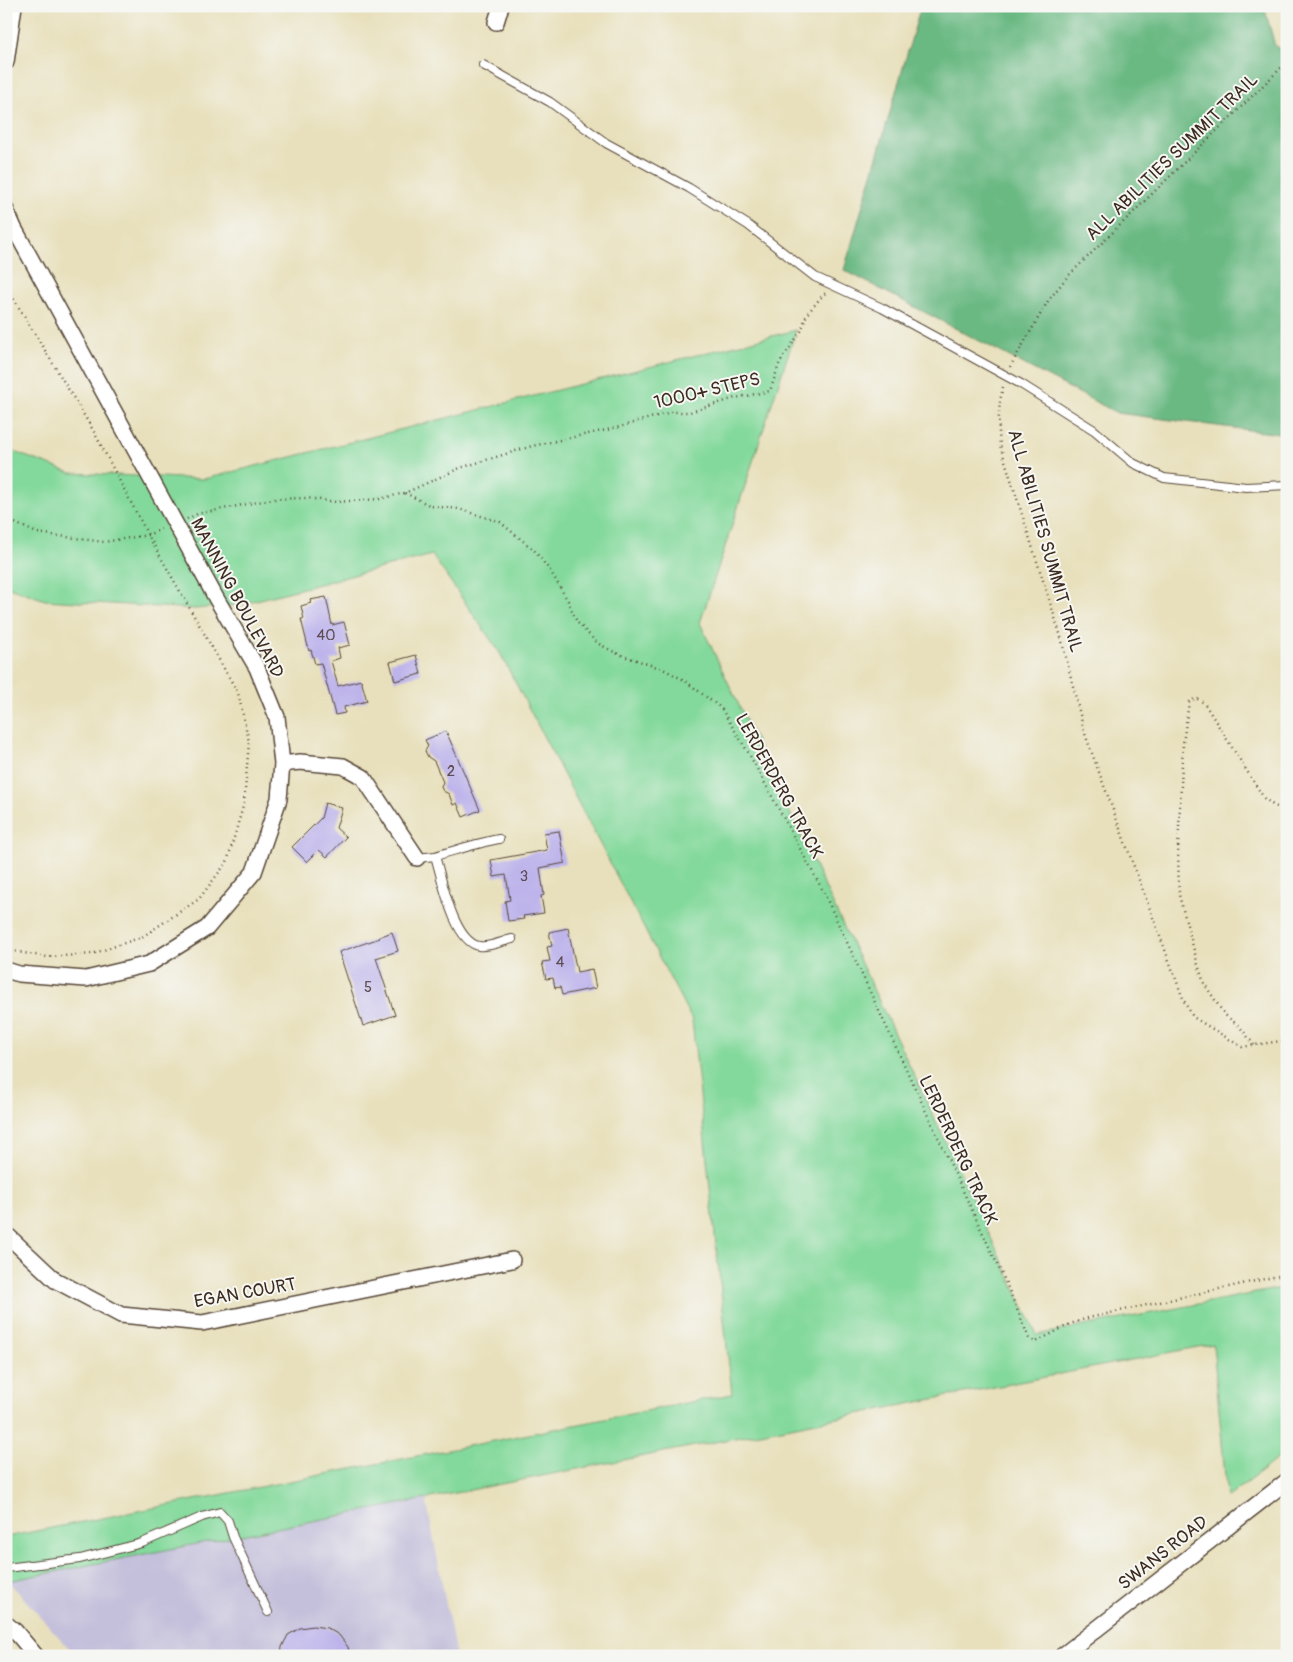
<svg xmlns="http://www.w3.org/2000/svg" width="1293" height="1662" font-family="Pangolin,sans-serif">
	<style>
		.industrial { fill: #c4c0db }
		.green { fill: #83d99b; stroke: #5f825c }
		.forest { fill: #6ab983; stroke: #527250 }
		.building { fill: #bdb4eb }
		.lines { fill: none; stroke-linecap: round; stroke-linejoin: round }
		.lane-casing { stroke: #554536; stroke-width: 10 }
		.street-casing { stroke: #554536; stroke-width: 18 }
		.path { stroke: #554536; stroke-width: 2.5; stroke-dasharray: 1 4; stroke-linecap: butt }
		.lane { stroke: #fff; stroke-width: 8 }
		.street { stroke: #fff; stroke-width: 15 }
		.labels { text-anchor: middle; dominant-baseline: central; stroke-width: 4; stroke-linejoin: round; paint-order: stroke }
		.number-label { font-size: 15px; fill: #5c4c51 }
		.street-label { font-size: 18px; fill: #3b2a1e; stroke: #f6f6f2 }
	</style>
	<rect width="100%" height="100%" fill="#f6f6f2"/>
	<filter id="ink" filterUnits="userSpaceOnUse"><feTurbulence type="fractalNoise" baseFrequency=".02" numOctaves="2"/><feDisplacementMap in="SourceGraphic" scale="10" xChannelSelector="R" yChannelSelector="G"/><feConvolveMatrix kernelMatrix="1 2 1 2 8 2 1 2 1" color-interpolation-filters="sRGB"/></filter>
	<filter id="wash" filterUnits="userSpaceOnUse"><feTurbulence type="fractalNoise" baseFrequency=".0096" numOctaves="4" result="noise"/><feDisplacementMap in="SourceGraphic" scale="20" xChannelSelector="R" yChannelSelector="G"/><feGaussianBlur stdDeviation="1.12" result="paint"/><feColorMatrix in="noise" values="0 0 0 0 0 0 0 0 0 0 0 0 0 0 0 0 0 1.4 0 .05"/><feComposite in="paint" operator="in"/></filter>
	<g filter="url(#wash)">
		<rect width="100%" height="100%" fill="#e8e0bc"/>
		<path class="industrial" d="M426,1499l30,157h-380l-68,-75z"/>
		<path class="green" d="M796,330l-96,293 337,712 250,-48v164l-60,47 -14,-154 -1205,237 -2,-2v-42l726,-143 -40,-374 -192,-367 -68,-98 -195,50 -42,4 -150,-9 -39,-14v-137l65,24 133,6z"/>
		<path class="forest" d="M921,6h343l11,40 12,8v381l-170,-22 -273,-143z"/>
		<g id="blocks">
			<path class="building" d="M326,597l6,28 12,-3 6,23 -12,3 2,10 -9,3 7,25 23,-6 6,21 -23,6 1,6 -10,2 -14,-52 -6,1 -4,-14 -2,1 -8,-32h3l-3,-13 10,-3 -1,-3z
				M416,655l5,19 -26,7 -5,-19z
				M446,731l34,79 -17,7 -6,-14 -4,2 -4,-11 -6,-3 -2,-4 2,-5 -9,-21 -6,-4 -3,-6 3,-5 -3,-6z
				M325,803l17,5 -6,20 10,9 -19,20 -8,-7 -12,12 -15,-15 29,-29z
				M559,831l6,32 -25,5 4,27 -3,1 3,17 -21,3 1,3 -16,2 -3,-20 5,-1 -4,-25 -12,2 -3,-17 56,-10 -3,-17z
				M568,928l9,44 15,-3 4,19 -34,7 -2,-8 -5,1 -2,-10 -7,1 -4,-17 8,-1 -3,-14 5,-1 -3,-14z
				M392,932l6,19 -22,7 19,57 -32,11 -24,-74 41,-14 -1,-1z
				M313,1626l14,2 12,7 9,12 2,9h-69l1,-9 6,-12 12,-7z"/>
		</g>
	</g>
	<g filter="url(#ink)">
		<use href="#blocks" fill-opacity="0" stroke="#554536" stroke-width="1"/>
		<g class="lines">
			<defs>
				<path id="lane" d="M483,65l67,37 56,41 83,45 59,37 67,52 67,31 139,76 73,46 39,33 31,15 82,9 41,-2
					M435,856c22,-6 42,-13 64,-17
					M417,858l18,-2c7,22 18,85 44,90 9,2 24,-5 33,-7
					M6,1568l74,-9 62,-16 60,-26 18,-5 8,9 5,16 35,75"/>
				<path id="street" d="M496,22l5,-16
					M6,62l8,-56
					M6,210l8,18 202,370 41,70 20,49 5,47 -3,35 -25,73 -47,56 -58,36 -63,15 -67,-5 -13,-4
					M282,764l18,-2 43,4 20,11 54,81
					M6,1234l49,46 66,35 81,8 310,-63
					M6,1624l9,7 21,25
					M1062,1656l225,-175"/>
			</defs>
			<use href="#lane" class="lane-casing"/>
			<use href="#street" class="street-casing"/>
			<path class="path" d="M6,286l87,144 55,105 90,158 11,49 -5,61 -17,59 -28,37 -57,38 -50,17 -45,3 -41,-7
				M1010,367l38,-66 19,-24 220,-215
				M1003,387c-5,19 -5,38 -3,58l61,192 23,94 9,25 91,245 9,16 49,30 45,-7
				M405,493l26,13 28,3 41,13 34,28 17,22 17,29 9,21 20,21 21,11 45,15 21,11 37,28 27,44 75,139 183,392 23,55 7,4 34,-18 18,-6 199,-44
				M6,519l31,14 67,9 44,-7 13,-6
				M187,519l10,-5 76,-15 34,-1 29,4 43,-3 26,-6 55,-25 72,-22 84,-18 55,-16h19l45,-14 35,-7 10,-29 21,-31 6,-17 16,-19 3,-2
				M1254,1045l-14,-18 -16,-13 -20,-31 -6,-18 -19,-70 -1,-47 5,-105 6,-41 7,-4 8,5 60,95 10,8 13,4"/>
			<use href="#lane" class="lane"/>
			<use href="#street" class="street"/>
		</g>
	</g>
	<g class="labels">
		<g class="number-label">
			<text x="326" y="635">40</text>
			<text x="451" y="771">2</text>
			<text x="524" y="876">3</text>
			<text x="560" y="962">4</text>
			<text x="368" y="987">5</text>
		</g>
		<g class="street-label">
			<text transform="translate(1172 157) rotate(-44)">ALL ABILITIES SUMMIT TRAIL</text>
			<text transform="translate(707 391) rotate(-13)">1000+ STEPS</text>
			<text transform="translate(1045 541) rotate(74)">ALL ABILITIES SUMMIT TRAIL</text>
			<text transform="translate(237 598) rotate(62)">MANNING BOULEVARD</text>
			<text transform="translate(779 786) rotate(61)">LERDERDERG TRACK</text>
			<text transform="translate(958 1150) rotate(65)">LERDERDERG TRACK</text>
			<text transform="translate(245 1293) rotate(-10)">EGAN COURT</text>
			<text transform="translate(1163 1553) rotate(-38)">SWANS ROAD</text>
		</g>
	</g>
	<rect width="1293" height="1662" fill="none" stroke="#f6f6f2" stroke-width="25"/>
</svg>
